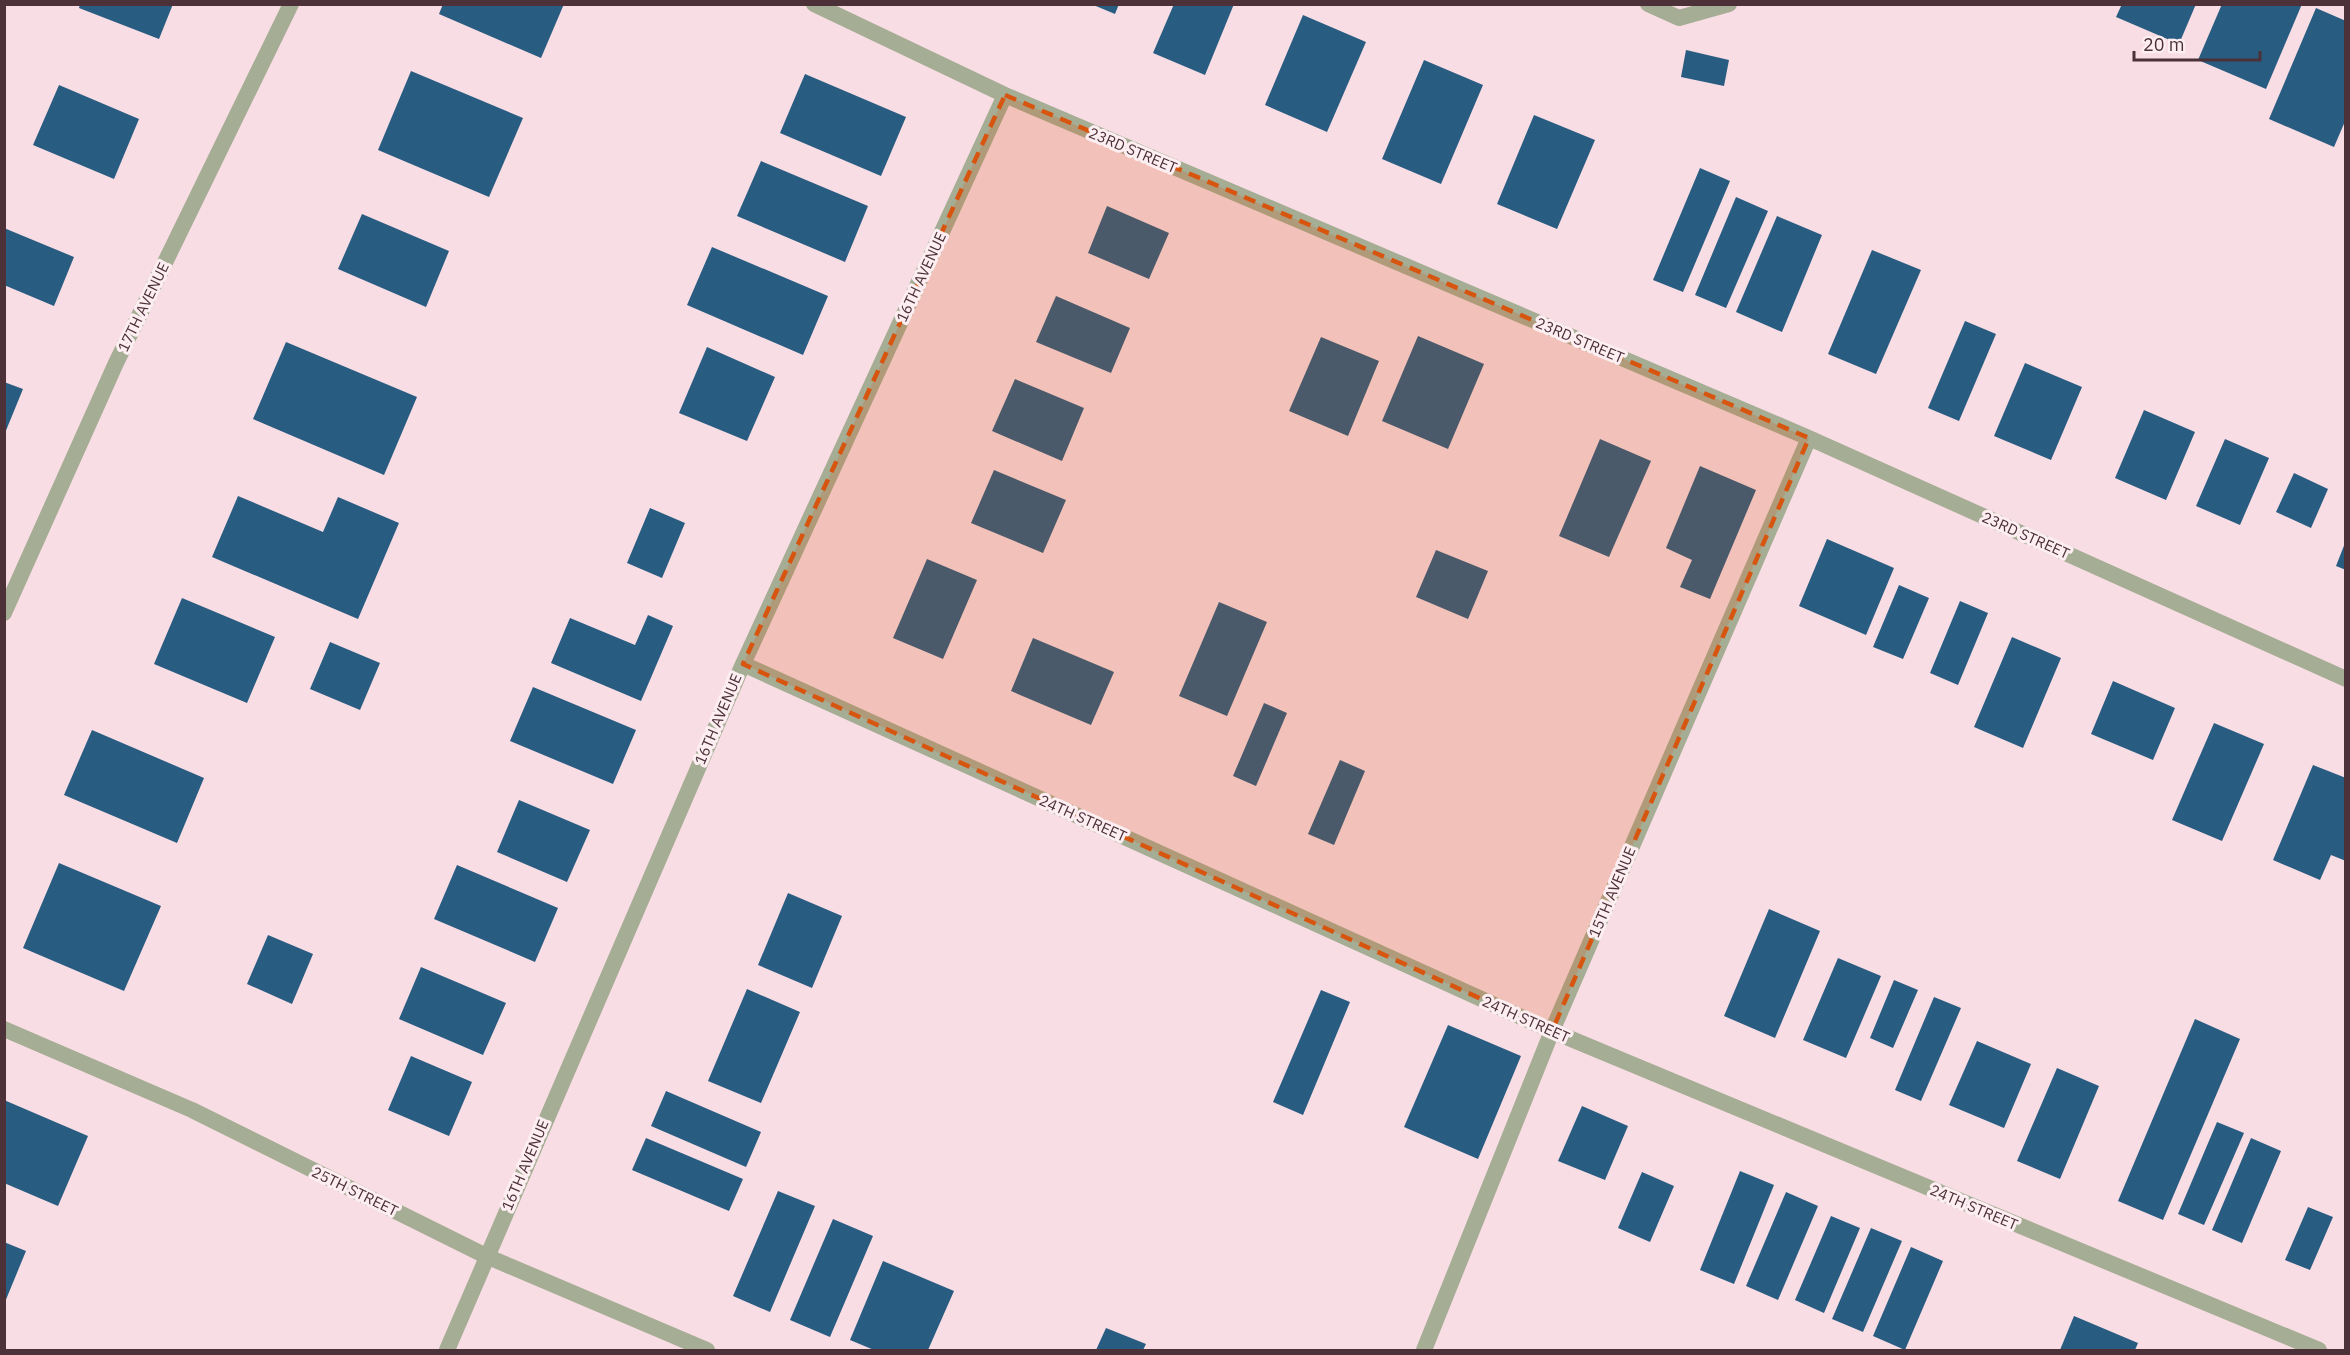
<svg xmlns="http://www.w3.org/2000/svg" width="2350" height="1355" font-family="'IBM Plex Sans',sans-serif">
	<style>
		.building { fill: #285c81 }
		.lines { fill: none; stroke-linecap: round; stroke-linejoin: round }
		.service { stroke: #a5ad94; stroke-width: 16 }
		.minor { stroke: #a5ad94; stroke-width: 16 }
		.marked { fill: #d85510; fill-opacity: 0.2; stroke: #d85510; stroke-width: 4.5; stroke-dasharray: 12 8; stroke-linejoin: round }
		.labels { text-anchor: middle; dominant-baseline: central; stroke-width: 6; stroke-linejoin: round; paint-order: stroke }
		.street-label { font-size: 15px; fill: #4c3139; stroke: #fdeef2 }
	</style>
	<rect width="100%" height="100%" fill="#f9dde4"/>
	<path class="building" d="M80,4h93l-14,35 -80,-31z
		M443,4h121l-23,54 -102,-44z
		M1091,4h28l-4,10z
		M1174,4h60l-29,71 -52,-22z
		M2122,4h74l-17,40 -63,-27z
		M2222,4h80l-36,85 -68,-29z
		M2316,8l30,13v98l-12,28 -65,-28z
		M1303,15l63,27 -39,90 -62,-27z
		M1686,50l43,10 -5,26 -43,-9z
		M1424,60l59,25 -42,99 -59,-25z
		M411,71l112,47 -34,79 -111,-47z
		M805,74l101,43 -25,59 -101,-43z
		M59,85l80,34 -25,60 -81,-34z
		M1534,115l61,25 -38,89 -60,-25z
		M761,161l107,45 -23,56 -108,-46z
		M1700,168l30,13 -47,111 -30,-12z
		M1736,197l32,14 -42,97 -31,-13z
		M1107,206l62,27 -20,46 -61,-26z
		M362,214l87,37 -23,56 -88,-38z
		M1777,216l45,19 -40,97 -46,-20z
		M4,228l70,29 -20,49 -50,-21z
		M712,247l116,49 -25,59 -116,-50z
		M1872,250l49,20 -45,104 -48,-20z
		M1056,296l74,32 -19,45 -75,-31z
		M1965,321l31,13 -37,87 -31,-13z
		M1418,336l66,28 -36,85 -66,-28z
		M1321,337l58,24 -31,75 -59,-25z
		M286,342l131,55 -33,78 -131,-56z
		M707,347l68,30 -28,64 -68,-28z
		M2025,363l57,24 -31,73 -57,-24z
		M1015,379l69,29 -22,53 -70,-30z
		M4,382l19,7 -18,44h-1z
		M2144,410l51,22 -29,68 -51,-22z
		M1600,439l51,22 -42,96 -50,-21z
		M2225,439l44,19 -29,67 -44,-19z
		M1700,466l56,24 -46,109 -30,-12 12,-27 -26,-12z
		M994,470l72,30 -23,53 -72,-30z
		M2294,473l34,16 -17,39 -35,-16z
		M238,496l85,36 15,-35 61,26 -41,96 -146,-62z
		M650,508l35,15 -23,55 -35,-15z
		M1827,539l67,29 -28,67 -67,-29z
		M2345,543h1v27l-10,-4z
		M1436,550l52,21 -20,48 -52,-22z
		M927,559l50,21 -34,79 -50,-21z
		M1899,585l30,13 -26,61 -30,-12z
		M182,598l93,39 -28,66 -93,-39z
		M1960,601l28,12 -30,72 -28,-12z
		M1219,602l48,20 -40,94 -48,-20z
		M648,615l25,11 -32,75 -90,-38 19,-45 65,27z
		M2012,637l49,21 -38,90 -49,-21z
		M1033,638l81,34 -23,53 -80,-34z
		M330,642l50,21 -20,47 -50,-21z
		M2113,681l62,27 -22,52 -62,-26z
		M533,687l103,43 -23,54 -103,-43z
		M1264,703l23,10 -31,73 -23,-10z
		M2214,723l50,21 -42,97 -50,-21z
		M92,730l112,48 -27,65 -113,-48z
		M1340,760l25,11 -31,74 -26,-11z
		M2313,765l33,13v83l-15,-6 -11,25 -47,-20z
		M519,800l71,30 -23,52 -70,-30z
		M59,863l102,43 -37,85 -101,-43z
		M457,865l101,43 -23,54 -101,-43z
		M788,893l54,23 -30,72 -54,-23z
		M1769,909l51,22 -45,107 -51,-22z
		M268,935l45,19 -21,50 -45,-20z
		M1838,958l43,18 -35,82 -43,-18z
		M421,967l85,36 -23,52 -84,-36z
		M1894,980l24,10 -25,58 -23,-10z
		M747,989l53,23 -39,91 -53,-22z
		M1321,990l29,12 -47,113 -30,-13z
		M1934,997l27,11 -40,93 -26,-11z
		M2195,1019l45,20 -77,181 -45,-19z
		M1448,1025l73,31 -43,103 -74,-32z
		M1977,1041l54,23 -27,64 -55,-23z
		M411,1056l61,26 -23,54 -61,-26z
		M2057,1068l42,18 -39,93 -43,-18z
		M666,1091l95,41 -15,35 -95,-41z
		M4,1100l84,36 -30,70 -54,-23z
		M1582,1106l46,20 -23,54 -47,-19z
		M2217,1122l27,11 -40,92 -26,-11z
		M646,1138l97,41 -14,32 -97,-41z
		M2251,1138l30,13 -39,92 -30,-13z
		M1740,1171l34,14 -40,99 -34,-14z
		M1642,1172l32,14 -24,56 -32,-14z
		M778,1191l37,15 -45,106 -37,-16z
		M1786,1192l32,14 -40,94 -32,-14z
		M2308,1207l25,10 -23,53 -25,-10z
		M1831,1216l29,12 -36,85 -29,-13z
		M833,1219l40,17 -43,101 -40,-17z
		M1871,1228l31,13 -39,91 -31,-13z
		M4,1242l22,9 -21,51h-1z
		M1911,1247l32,14 -38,89 -32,-14z
		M883,1261l71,30 -26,59h-54l-24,-10z
		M2074,1316l64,27 -3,7h-75z
		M1106,1328l40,16 -3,6h-47z"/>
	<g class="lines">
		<path class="service" d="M1648,4l31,14 50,-14"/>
		<path class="minor" d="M814,4l191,91 804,343 537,241
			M4,613l112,-250 175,-359
			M743,664l809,367 767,319
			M4,1029l188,81 294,146 221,94
			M447,1350l296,-686 262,-569
			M1424,1350l128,-319 257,-593"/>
	</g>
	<path class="marked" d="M1005,95l804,343 -257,593 -809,-367z"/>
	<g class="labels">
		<g class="street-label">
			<text transform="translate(1133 150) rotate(23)">23RD STREET</text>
			<text transform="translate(921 277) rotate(-65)">16TH AVENUE</text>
			<text transform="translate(143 307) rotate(-64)">17TH AVENUE</text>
			<text transform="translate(1580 340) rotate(23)">23RD STREET</text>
			<text transform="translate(2026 535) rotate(24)">23RD STREET</text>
			<text transform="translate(718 719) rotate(-67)">16TH AVENUE</text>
			<text transform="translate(1083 818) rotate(24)">24TH STREET</text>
			<text transform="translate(1612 892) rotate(-67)">15TH AVENUE</text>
			<text transform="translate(1526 1019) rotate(24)">24TH STREET</text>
			<text transform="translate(525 1165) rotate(-67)">16TH AVENUE</text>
			<text transform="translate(355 1191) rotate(26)">25TH STREET</text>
			<text transform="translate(1974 1207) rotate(23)">24TH STREET</text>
		</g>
	</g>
	<rect width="2350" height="1355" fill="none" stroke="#4c3139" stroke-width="12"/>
	<path d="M2134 51v9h126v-9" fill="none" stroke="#4c3139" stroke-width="3"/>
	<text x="2143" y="51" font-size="18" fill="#4c3139" stroke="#fdeef2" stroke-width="4.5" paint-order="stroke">20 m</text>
</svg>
